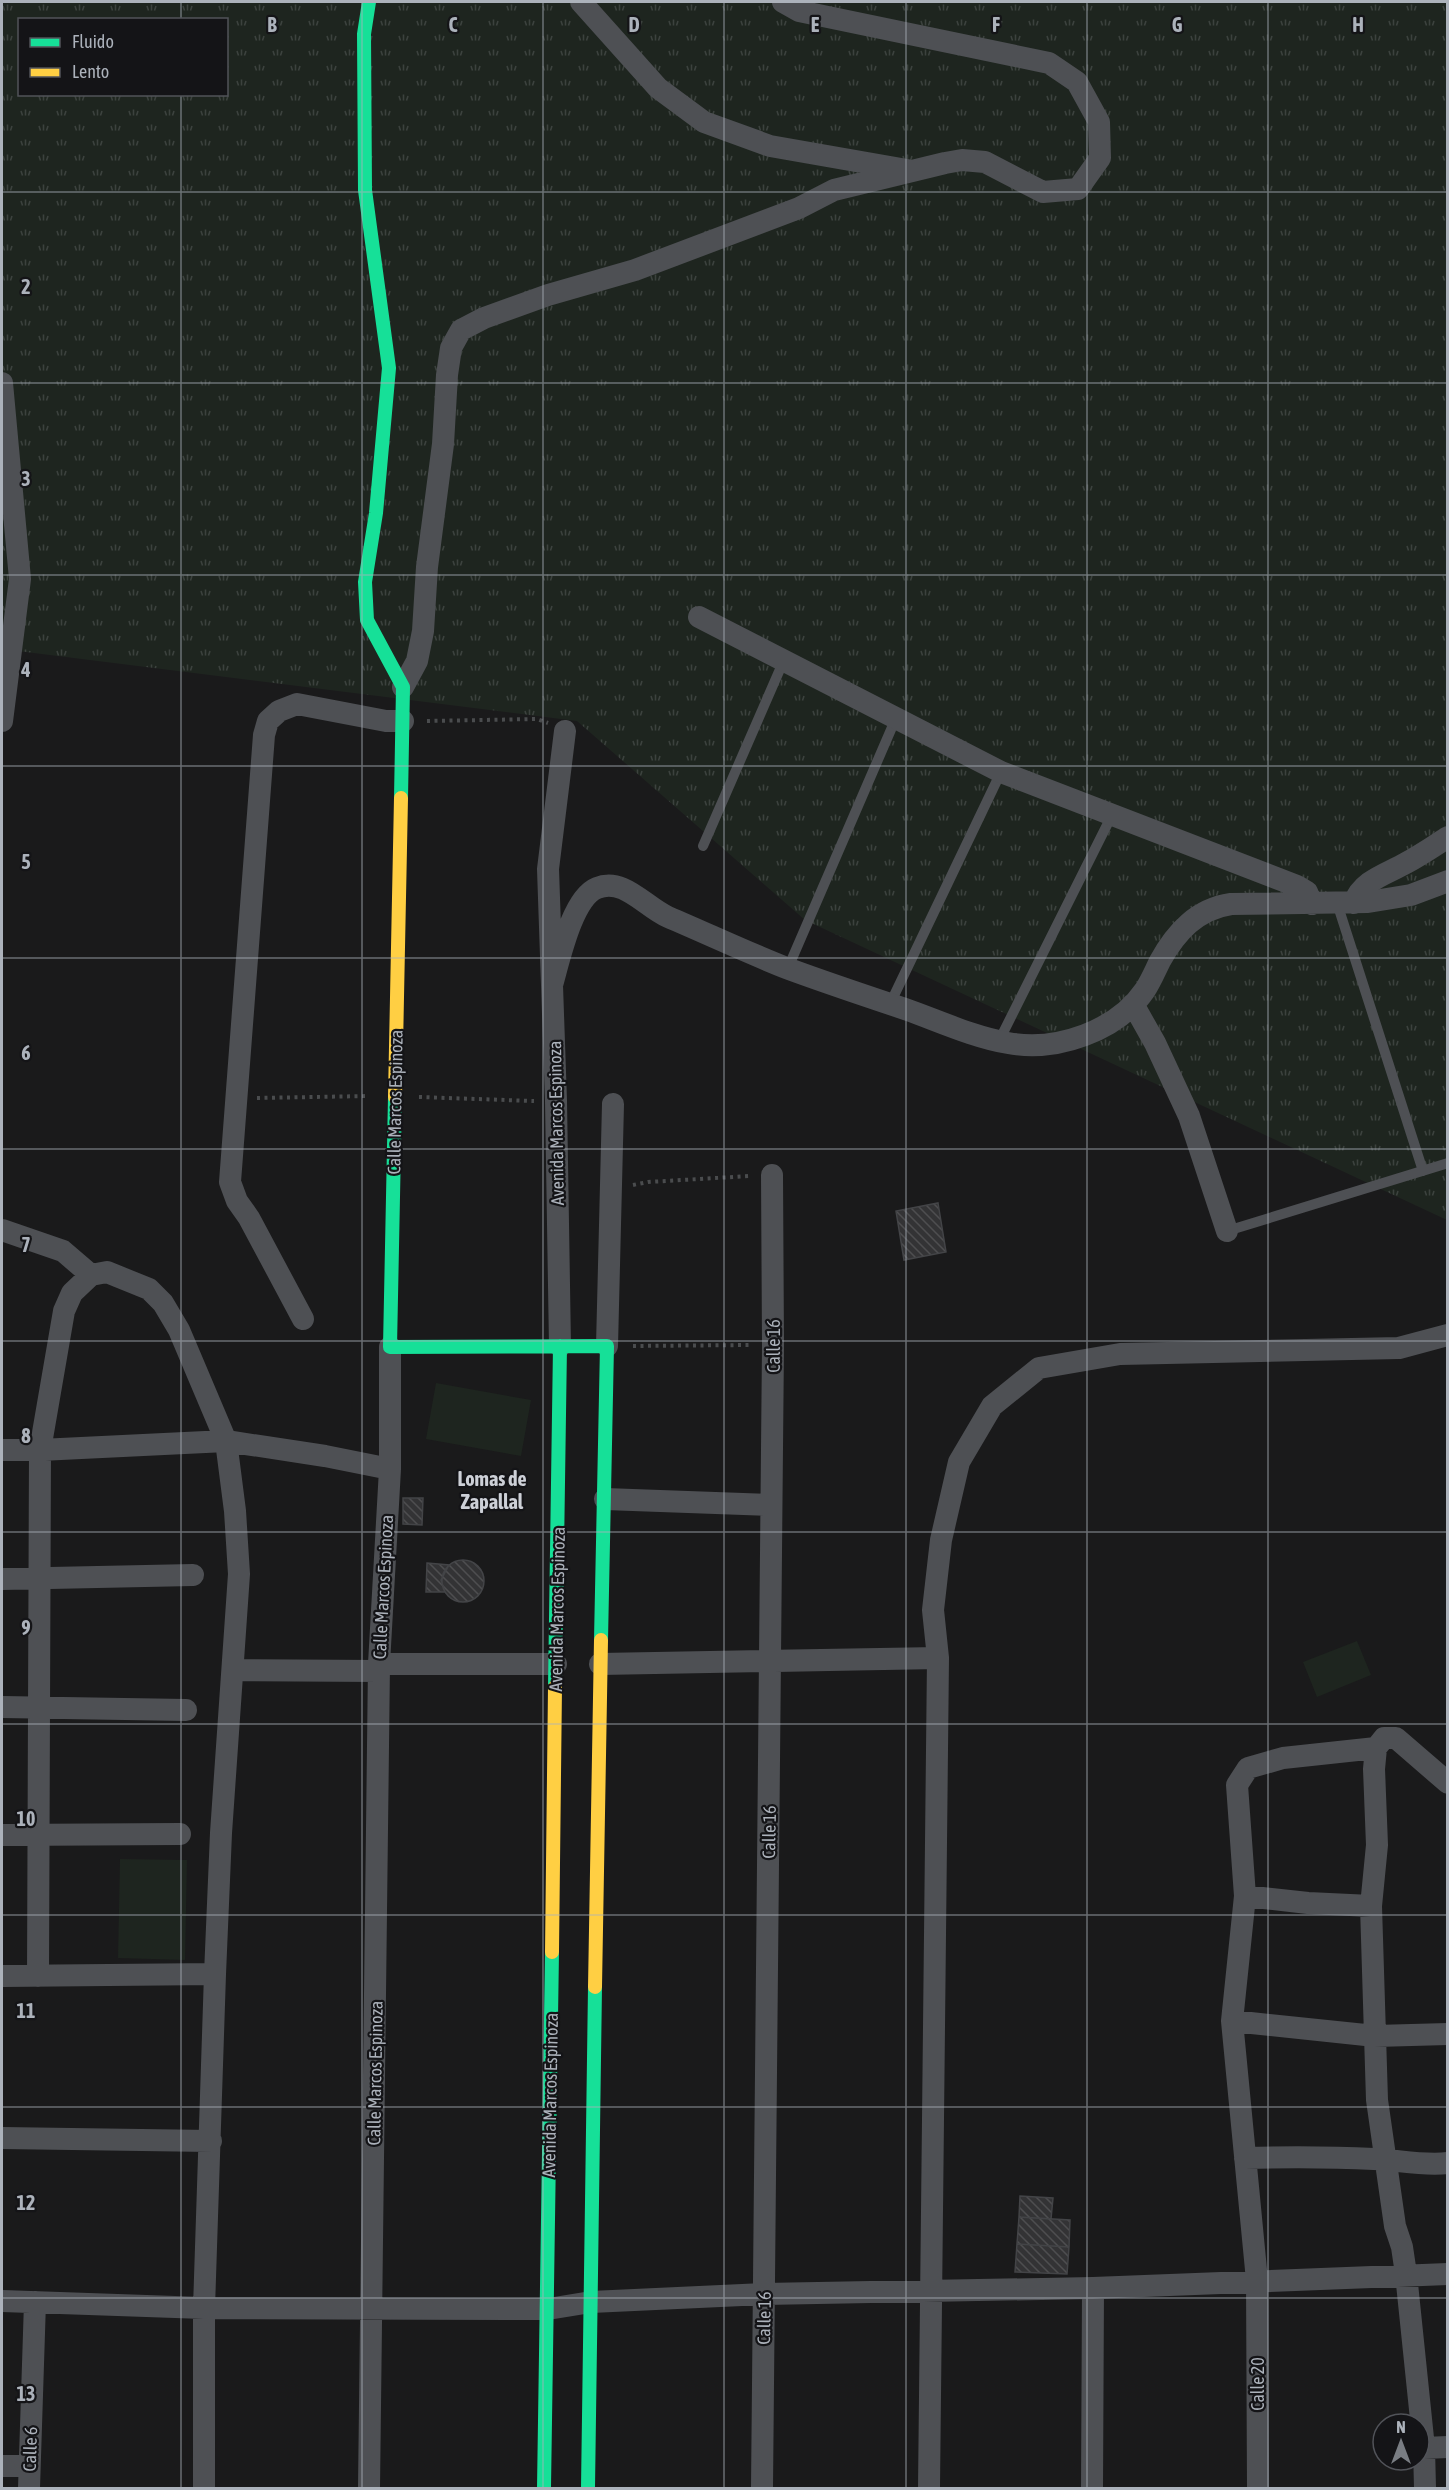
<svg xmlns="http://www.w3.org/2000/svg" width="1449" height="2490" font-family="'Asap Condensed',sans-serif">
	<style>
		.grass { fill: url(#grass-tufts); fill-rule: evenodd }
		.garden { fill: #1e251f }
		.building { fill: url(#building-back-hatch); stroke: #434447; stroke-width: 1.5 }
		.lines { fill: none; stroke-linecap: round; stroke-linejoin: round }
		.path { stroke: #4a4c4e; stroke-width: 4; stroke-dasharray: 3 4.5; stroke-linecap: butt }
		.lane { stroke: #4e5054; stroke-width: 10 }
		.street { stroke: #4e5054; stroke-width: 22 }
		.fast { stroke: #16e098; stroke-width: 14 }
		.slow { stroke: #ffcf43; stroke-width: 14 }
		.grid { fill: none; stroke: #acb2bb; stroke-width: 1.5; stroke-opacity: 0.55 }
		.labels { text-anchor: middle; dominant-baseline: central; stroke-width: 4.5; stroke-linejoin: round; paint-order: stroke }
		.street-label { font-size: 18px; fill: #acb2bb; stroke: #141417 }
		.neighbourhood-label { font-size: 20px; font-weight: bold; fill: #cdd0d7; stroke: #141417 }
		.grid-label { font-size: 20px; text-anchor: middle; font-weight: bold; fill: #acb2bb; stroke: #141417; stroke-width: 4.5; stroke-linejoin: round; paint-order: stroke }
	</style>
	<defs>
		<pattern id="grass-tufts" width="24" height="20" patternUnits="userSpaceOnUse" patternTransform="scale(1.5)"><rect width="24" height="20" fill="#1e251f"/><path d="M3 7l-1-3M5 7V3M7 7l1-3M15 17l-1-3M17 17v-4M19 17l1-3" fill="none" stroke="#3c423e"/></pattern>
		<pattern id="building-back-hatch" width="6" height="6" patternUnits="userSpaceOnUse" patternTransform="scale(1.5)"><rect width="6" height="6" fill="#333335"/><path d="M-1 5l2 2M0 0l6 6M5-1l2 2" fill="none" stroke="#4e4e50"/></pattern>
	</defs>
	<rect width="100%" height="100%" fill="#1a1a1b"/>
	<path class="grass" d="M2,2h1445v1218l-642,-300 -228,-199 -575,-72zM20,20h206v74h-206z"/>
	<path class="garden" d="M436,1383l95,17 -10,56 -95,-17z
		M1357,1641l14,34 -54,22 -14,-35z
		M120,1859l67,1 -2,100 -67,-2z"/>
	<path class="building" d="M938,1203l8,49 -42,8 -8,-49z
		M403,1498h20l-1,27 -19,-1z
		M442 1581a21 21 0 1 1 42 0a21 21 0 1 1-42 0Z
		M427,1563l22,2 -8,15 4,12h-19z
		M1020,2196l33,2 -2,21 -32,-2z
		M1019,2217l51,3 -1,27 -52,-3z
		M1017,2244l52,3 -2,27 -52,-2z"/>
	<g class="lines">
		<path class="path" d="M427,721l110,-2 11,4
			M419,1097l115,4
			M257,1098l112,-2
			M633,1185l15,-3 102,-6
			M633,1346l118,-1"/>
		<path class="lane" d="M703,846l81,-186
			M1337,903l86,268
			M788,968l108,-250
			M890,1004l111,-232
			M999,1041l113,-226
			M1227,1231l221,-68"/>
		<path class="street" d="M581,2l77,86 46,34 66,24 137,24
			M2,383l18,196 -18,142
			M699,617l302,155 296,114 10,6 5,12
			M403,687l14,-26 6,-30 4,-64 16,-123 4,-69 4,-27 10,-18 23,-12 64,-23 87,-25 164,-62 35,-18 111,-27 17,-3 23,2 58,30 35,-3 22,-31 -1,-36 -22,-40 -28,-19 -250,-52 -16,-9
			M1354,903c8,-23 33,-29 52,-40 15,-8 28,-17 42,-26
			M552,985c7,-24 20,-87 45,-97 27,-11 48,19 71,29 40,17 80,36 121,52 38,14 77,27 116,40 34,12 68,28 103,34 49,9 109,-12 137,-53 6,-9 10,-19 15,-29 16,-29 37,-52 71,-57l137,-2 43,-7 37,-14
			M1133,1004l22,39 34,73 38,115
			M2,1230l61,21 28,24
			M303,1319l-54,-101 -12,-17 -7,-19 34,-447 4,-14 11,-10 18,-7 89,17h17
			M560,1346l-4,-245 -8,-232 17,-138
			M607,1346l6,-242
			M2,1450h38l186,-9 99,15 65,13
			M605,1499l165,6
			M2,1579l191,-4
			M379,1664h177
			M600,1664l338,-6
			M234,1670l145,1
			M2,1707l184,3
			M2,1835l178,-1
			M1245,1896l63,7 63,3
			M2,1976l213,-2
			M38,1976l2,-526 24,-139 8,-18 19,-18 16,-3 42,17 14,14 16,27 47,111 9,70 4,63 -18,259 -6,141 -11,334v180
			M1232,2021l143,15 73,-2
			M2,2138l209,3
			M1245,2158c44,-1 86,-1 129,1 25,1 48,7 74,4
			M2,2301l202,7 344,1 43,-7 173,-8 329,-6 355,-14
			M1424,2448l24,-1
			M2,2466h27
			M29,2488l6,-186
			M369,2488l10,-824 11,-195v-122
			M762,2488l11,-1143 -1,-170
			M929,2488l9,-830 -5,-48 8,-70 18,-78 33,-56 47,-38 81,-14 279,-6 49,-13
			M1092,2488l1,-200
			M1258,2488l-1,-208 -25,-259 13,-125 -8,-111 11,-17 35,-10 93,-10
			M1425,2488l-1,-40 -18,-174 -4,-27 -7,-21 -18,-126 -6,-194 6,-61 -3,-76 2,-21 8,-10h12l52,45"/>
		<path class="fast" d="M369,2l-5,32 1,156 24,178 -13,145 -11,69 2,38 36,67 -2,111
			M395,1097l-5,250 217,-1 -6,294
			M555,1687l5,-341
			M544,2488l8,-536
			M588,2488l7,-501"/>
		<path class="slow" d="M395,1097l6,-299
			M552,1952l3,-265
			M595,1987l6,-347"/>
	</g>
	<path class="grid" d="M181,2v18M362,2v2486M543,2v2486M724,2v2486M906,2v2486M1087,2v2486M1268,2v2486M181,94v2394M2,192h1446M2,383h1446M2,575h1446M2,766h1446M2,958h1446M2,1149h1446M2,1341h1446M2,1532h1446M2,1724h1446M2,1915h1446M2,2107h1446M2,2298h1446"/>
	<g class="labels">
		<g class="street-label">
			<text transform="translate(395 1102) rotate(-89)">Calle Marcos Espinoza</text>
			<text transform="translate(556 1123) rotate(-91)">Avenida Marcos Espinoza</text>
			<text transform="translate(773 1346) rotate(-90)">Calle 16</text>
			<text transform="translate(383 1587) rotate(-87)">Calle Marcos Espinoza</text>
			<text transform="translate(557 1609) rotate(-89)">Avenida Marcos Espinoza</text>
			<text transform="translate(769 1832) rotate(-89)">Calle 16</text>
			<text transform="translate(375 2073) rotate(-89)">Calle Marcos Espinoza</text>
			<text transform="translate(550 2095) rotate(-89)">Avenida Marcos Espinoza</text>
			<text transform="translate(764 2318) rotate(-89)">Calle 16</text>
			<text transform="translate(1257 2384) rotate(-90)">Calle 20</text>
			<text transform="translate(30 2449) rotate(-88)">Calle 6</text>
		</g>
		<g class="neighbourhood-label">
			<text x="492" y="1478">Lomas de<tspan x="492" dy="23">Zapallal</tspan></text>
		</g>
	</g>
	<g class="grid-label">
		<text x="272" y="32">B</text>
		<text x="453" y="32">C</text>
		<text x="634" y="32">D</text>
		<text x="815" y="32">E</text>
		<text x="996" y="32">F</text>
		<text x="1177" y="32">G</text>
		<text x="1358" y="32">H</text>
		<text x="26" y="294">2</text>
		<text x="26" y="486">3</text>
		<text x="26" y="677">4</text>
		<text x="26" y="869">5</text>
		<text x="26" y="1060">6</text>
		<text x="26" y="1252">7</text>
		<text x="26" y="1443">8</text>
		<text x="26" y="1635">9</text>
		<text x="26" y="1826">10</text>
		<text x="26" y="2018">11</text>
		<text x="26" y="2210">12</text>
		<text x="26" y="2401">13</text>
	</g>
	<rect width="1449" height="2490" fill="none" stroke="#acb2bb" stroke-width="6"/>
	<rect x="18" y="18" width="210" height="78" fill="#141417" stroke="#515359" stroke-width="1.5"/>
	<rect x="30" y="38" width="30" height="9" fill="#16e098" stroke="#515359" stroke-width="1.5"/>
	<text x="72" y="48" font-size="18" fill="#acb2bb">Fluido</text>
	<rect x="30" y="68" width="30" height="9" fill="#ffcf43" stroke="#515359" stroke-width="1.5"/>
	<text x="72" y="78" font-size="18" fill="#acb2bb">Lento</text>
	<g transform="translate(1401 2442)"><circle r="28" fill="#141417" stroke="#515359" stroke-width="1.5"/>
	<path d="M0-4.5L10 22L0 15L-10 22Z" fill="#797d83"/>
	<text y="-9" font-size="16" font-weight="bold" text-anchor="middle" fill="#acb2bb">N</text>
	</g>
</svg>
